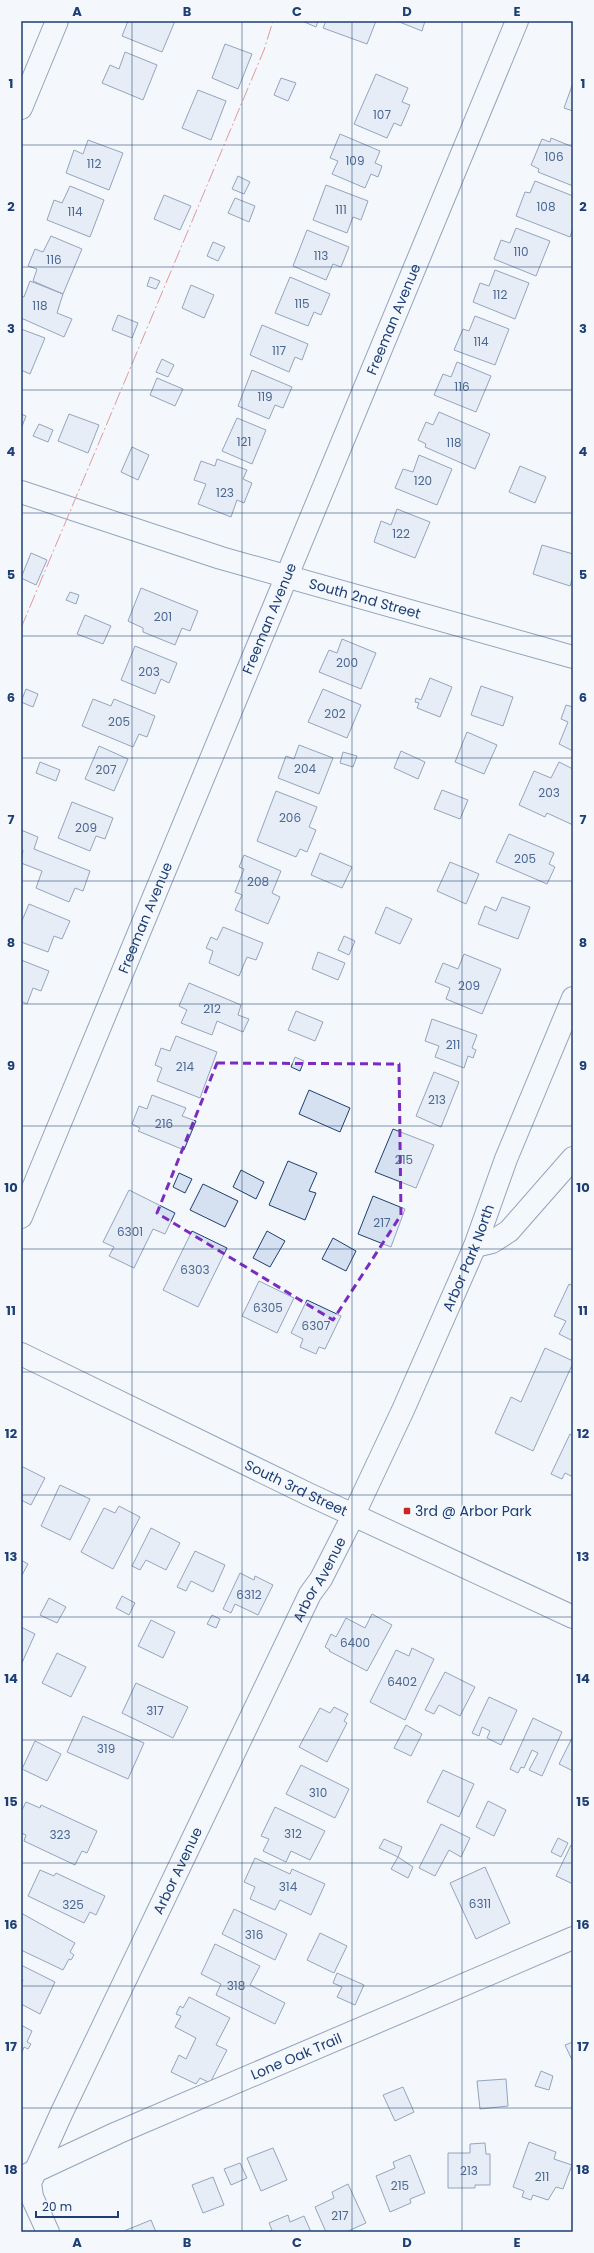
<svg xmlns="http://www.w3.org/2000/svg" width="594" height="2253" font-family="Poppins,sans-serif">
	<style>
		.building { fill: #d5e0f0; stroke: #1d3f73 }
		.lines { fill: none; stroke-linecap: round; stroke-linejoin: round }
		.minor-casing { stroke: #1d3f73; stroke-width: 24 }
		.minor { stroke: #f4f7fb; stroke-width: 22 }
		.power { stroke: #c62828; stroke-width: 1; stroke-dasharray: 14 3 2 3; stroke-linecap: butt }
		.marked { fill: none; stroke: #7b2cbf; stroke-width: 3; stroke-dasharray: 8 5; stroke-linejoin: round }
		.grid { fill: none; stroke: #1d3f73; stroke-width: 1; stroke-opacity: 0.55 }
		.poi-dot { fill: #c62828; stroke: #f4f7fb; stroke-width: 1.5 }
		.labels { text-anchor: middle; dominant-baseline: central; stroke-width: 3; stroke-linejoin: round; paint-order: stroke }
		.number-label { font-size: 12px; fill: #4b6792 }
		.street-label { font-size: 14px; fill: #1d3f73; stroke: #f4f7fb }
		.poi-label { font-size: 14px; fill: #1d3f73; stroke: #f4f7fb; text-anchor: start }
		.neatline { fill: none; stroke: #1d3f73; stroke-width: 1.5 }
		.grid-label { font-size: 13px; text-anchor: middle; font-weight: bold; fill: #1d3f73 }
	</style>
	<rect width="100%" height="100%" fill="#f4f7fb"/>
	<path class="building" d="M128,21h47l-13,31 -40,-16z
		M302,21h16l-2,6z
		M326,21h50l-9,23 -44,-16z
		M397,21h28l-3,10z
		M225,44l27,10 -14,35 -26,-11z
		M125,52l32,13 -14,35 -41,-17 8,-18 9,4z
		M376,74l32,14 -6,14 8,3 -9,21 -7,-3 -7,15 -33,-14z
		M281,78l15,5 -8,18 -14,-6z
		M573,83v28l-9,-3z
		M198,90l28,11 -15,39 -29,-12z
		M340,134l40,17 -5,12 7,3 -4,11 -7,-3 -6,14 -33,-14 6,-13 -8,-3z
		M551,138l22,9v39l-35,-14 1,-3 -8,-4 11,-26 8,3z
		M88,140l35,13 -14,37 -43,-17 8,-23 9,4z
		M238,176l12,6 -6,12 -12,-5z
		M535,181l38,15v32l-3,9 -54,-21 9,-24 5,1z
		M326,185l42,16 -7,19 -8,-3 -6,16 -34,-13z
		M70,186l34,14 -14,37 -43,-17 7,-20 8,3z
		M164,195l27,11 -11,24 -26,-11z
		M235,198l20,8 -6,16 -21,-9z
		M516,228l34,13 -14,35 -42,-17 7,-19 9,3z
		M307,230l42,17 -8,20 -8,-3 -7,16 -33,-14z
		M51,236l31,13 -19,45 -30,-13 4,-12 -9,-3 7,-17 8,3z
		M213,242l12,5 -7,14 -11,-5z
		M495,270l34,13 -14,36 -42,-17 7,-19 9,3z
		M150,277l10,4 -4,8 -9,-3z
		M290,277l40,17 -9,21 -7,-3 -6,14 -33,-13z
		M30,281l33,13 -6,19 15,6 -8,18 -43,-19v-22l3,1z
		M191,285l23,10 -10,23 -22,-10z
		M118,315l20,8 -6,15 -20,-8z
		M475,316l34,13 -14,36 -41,-15 9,-21 6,2z
		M262,325l46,19 -6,16 -7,-3 -6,15 -39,-17z
		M21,329l24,9 -15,36 -9,-4z
		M162,359l12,6 -6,12 -12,-5z
		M457,362l34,14 -15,36 -42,-17 9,-21 8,3z
		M252,370l40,17 -9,21 -8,-3 -6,14 -31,-13z
		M157,378l26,11 -8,17 -25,-11z
		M439,412l51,22 -15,35 -50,-22 1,-3 -8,-4 8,-18 7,3z
		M21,414l5,2 -5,13z
		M69,414l30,11 -11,28 -30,-12z
		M237,418l29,12 -14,34 -30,-13z
		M39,424l14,6 -5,12 -15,-6z
		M132,447l17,8 -11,25 -17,-8z
		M419,455l33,14 -15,36 -42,-17 8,-19 10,3z
		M217,459l30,11 -4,9 9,4 -8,20 -7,-3 -6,17 -33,-13 8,-20 -12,-4 7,-19 14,5z
		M520,466l26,11 -11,26 -26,-11z
		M397,509l33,13 -15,36 -41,-16 7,-21 10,4z
		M542,545l31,9v23l-3,9 -37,-12z
		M31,553l16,7 -11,25 -15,-7z
		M141,588l57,23 -8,20 -8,-3 -7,17 -32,-13v-4l-15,-7z
		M70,592l9,3 -3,9 -10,-4z
		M85,615l26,11 -8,18 -26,-10z
		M342,639l34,14 -15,36 -42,-17 10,-22 8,3z
		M135,646l42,17 -8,20 -8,-4 -6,15 -34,-14z
		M430,678l22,9 -12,30 -23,-9 2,-5 -4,-1 1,-4 5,2z
		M481,686l32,11 -10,29 -32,-11z
		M26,689l12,5 -5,13 -12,-5z
		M323,689l38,16 -14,33 -39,-16z
		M93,699l18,7 3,-7 41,17 -8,21 -8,-3 -6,13 -51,-21z
		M566,705l7,2v44l-14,-7 9,-22 -7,-3z
		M467,732l30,13 -13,29 -29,-12z
		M299,745l34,13 -14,36 -41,-16 8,-22 8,3z
		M99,746l29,13 -14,32 -29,-12z
		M401,751l24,11 -7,17 -24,-11z
		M343,752l14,4 -4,11 -13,-4z
		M40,762l20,8 -4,11 -20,-8z
		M559,762l14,7v56l-26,-12 -2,4 -26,-12 15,-34 17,7z
		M442,790l26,10 -8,19 -26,-10z
		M276,791l41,16 -8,20 7,3 -9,22 -7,-3 -4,8 -39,-16z
		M72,802l41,16 -8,21 -9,-3 -6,15 -32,-13z
		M21,830l17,7 -4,12 56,22 -7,20 -8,-3 -6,14 -33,-14 6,-17 -21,-8 2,-13 -2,-1z
		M509,834l45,19 -5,11 6,3 -8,17 -51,-22z
		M320,853l32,14 -10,21 -31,-13z
		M244,855l37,16 -9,22 8,4 -12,27 -33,-14 7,-15 -7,-3 9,-23 -5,-2z
		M450,862l29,12 -13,30 -29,-13z
		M502,897l28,10 -12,32 -40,-15 7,-18 11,5z
		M29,904l41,17 -8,18 -8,-3 -6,16 -27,-10v-19z
		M386,907l26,12 -12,25 -25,-11z
		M223,927l40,16 -7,17 -9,-3 -8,19 -30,-13 4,-12 -7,-3 5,-11 6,3z
		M344,936l11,5 -6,14 -11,-5z
		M318,952l27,11 -7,17 -26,-11z
		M464,954l37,15 -19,45 -36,-15 4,-11 -15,-6 8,-19 15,6z
		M21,960l28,11 -8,20 -8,-3 -6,16 -6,-3z
		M189,983l52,22 -3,10 11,4 -6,13 -26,-11 -5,14 -31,-12 6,-13 -8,-4z
		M296,1011l27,11 -8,19 -27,-11z
		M432,1019l45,16 -5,13 4,2 -3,8 -5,-2 -4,12 -29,-11 4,-11 -14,-5z
		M176,1036l41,16 -17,46 -43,-17 5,-13 -7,-3 6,-17 9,3z
		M295,1057l9,4 -4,10 -9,-4z
		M434,1072l25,10 -18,45 -25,-11z
		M309,1090l41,18 -10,24 -41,-18z
		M152,1095l34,13 -4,8 14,5 -12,29 -46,-19 2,-3 -8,-4 7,-18 8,3z
		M393,1129l41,16 -18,43 -41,-16z
		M288,1161l29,12 -8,18 7,2 -11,27 -36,-15z
		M241,1170l23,12 -8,17 -23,-12z
		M179,1173l13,6 -7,14 -12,-6z
		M203,1184l35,17 -13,26 -35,-17z
		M129,1190l46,23 -10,21 -12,-5 -19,39 -25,-12 5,-9 -11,-5z
		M373,1196l32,13 -14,38 -33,-13z
		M192,1231l35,17 -29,59 -35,-17z
		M267,1231l18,10 -15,26 -17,-9z
		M333,1238l23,13 -10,20 -24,-12z
		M259,1281l35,17 -17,35 -35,-17z
		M569,1284l4,2v55l-14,-7 7,-13 -12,-5z
		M307,1300l34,16 -16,33 -6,-2 -3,7 -16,-7 3,-8 -12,-6z
		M545,1348l28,13v2l-40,88 -38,-18 16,-36 10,5z
		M570,1434l3,2v41l-8,-4 -3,6 -11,-5z
		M21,1466l24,12 -14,27 -10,-5z
		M60,1485l30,14 -20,41 -29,-14z
		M119,1506l21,11 -27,52 -32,-17 23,-44 11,5z
		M151,1528l29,15 -14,27 -20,-10 -6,10 -8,-4z
		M195,1551l30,14 -12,27 -22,-11 -5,10 -9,-4z
		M21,1560l7,4 -7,13z
		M240,1573l14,7 1,-4 18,9 -15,30 -23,-11 -4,9 -8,-4z
		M122,1596l13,7 -6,12 -13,-7z
		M49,1598l17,9 -9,16 -17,-8z
		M372,1614l20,11 -25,46 -38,-20 1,-1 -5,-3 6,-13 5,3 10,-19 19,10z
		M212,1615l8,4 -4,9 -9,-4z
		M151,1620l24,12 -12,26 -25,-12z
		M21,1627l14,7 -14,31z
		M412,1648l22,11 -29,61 -35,-18 26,-52 13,6z
		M57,1653l29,14 -15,30 -29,-14z
		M445,1672l30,15 -15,29 -21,-11 -5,9 -9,-4z
		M136,1683l52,24 -15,31 -51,-25z
		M489,1697l28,13 -16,35 -14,-7 3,-7 -8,-4 -3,9 -7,-3z
		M334,1707l14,7 -4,7 3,2 -20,39 -28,-15 21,-39 10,5z
		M83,1716l61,27 -16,36 -61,-27z
		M533,1718l29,14 -20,44 -13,-6 9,-17 -6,-3 -8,18 -3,-1 -3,6 -8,-4z
		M406,1725l16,9 -11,22 -17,-8z
		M573,1736v35l-14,-7z
		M35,1741l26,13 -14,27 -25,-12z
		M301,1765l48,24 -14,29 -49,-24z
		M443,1770l31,14 -15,33 -32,-15z
		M488,1801l18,9 -12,26 -18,-9z
		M26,1802l14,6 1,-3 56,26 -10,22 -5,-2 -7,14 -51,-24 2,-6 -5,-2v-21z
		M275,1807l50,24 -15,29 -19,-9 -5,11 -23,-11 6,-12 -8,-3z
		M441,1824l29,14 -9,19 -12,-7 -14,26 -16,-8z
		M558,1838l10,5 -7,14 -10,-5z
		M384,1839l18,8 -4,10 -19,-9z
		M571,1845l2,1v38l-17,-8z
		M398,1857l15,10 -5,11 -17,-9z
		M255,1858l35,16 2,-5 33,15 -14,31 -31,-15 -5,10 -25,-11 5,-12 -11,-5z
		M485,1867l25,56 -34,16 -26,-56z
		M40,1870l14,6 2,-3 49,23 -9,19 -6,-3 -6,11 -56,-27z
		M234,1909l53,25 -12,26 -53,-26z
		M21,1913l54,30 -5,9 4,3 -3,5 -2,-1 -6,11 -42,-20z
		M320,1933l27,13 -13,27 -27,-13z
		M215,1944l45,22 -10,19 35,18 -10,21 -59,-29 5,-11 -20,-10z
		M21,1965l34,17 -15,32 -19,-10v-20l2,-4 -2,-2z
		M337,1973l27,12 -9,20 -18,-8 5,-10 -9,-4z
		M189,1997l41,21 -14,27 11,5 -17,33 -10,-5 -4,6 -25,-12 8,-17 7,4 10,-21 -21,-11 6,-11 -5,-2 4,-8 3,2z
		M21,2025l11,6 -5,11 4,2 -3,5 -4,-2 -3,8z
		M573,2042v20l-8,-17z
		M541,2071l12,5 -4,14 -14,-4z
		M506,2079l2,27 -28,3 -3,-28z
		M403,2087l11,25 -19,9 -12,-26z
		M529,2142l27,10 -2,7 18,6 -9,24 -7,-2 -8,13 -15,-5 -2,5 -9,-3 2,-6 -11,-4z
		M485,2143l1,11h4v31h-15v3h-27v-35h22v-9z
		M273,2148l14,32 -26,11 -14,-33z
		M410,2155l15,38 -15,6 1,4 -21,9 -14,-36 19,-8 -2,-6z
		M240,2163l7,15 -16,7 -7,-16z
		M213,2177l11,28 -21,8 -11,-28z
		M348,2184l18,39 -20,9h-20l-11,-25 19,-9 -2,-6z
		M288,2215l2,7 14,-6 7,16h-44l5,-2 -3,-7z
		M151,2220l5,12h-31l-1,-1z"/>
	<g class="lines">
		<defs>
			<g id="minor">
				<path d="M21,108l36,-87"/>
				<path id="s1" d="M21,492l200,66 352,99"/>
				<path id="s2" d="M21,1217l496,-1196"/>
				<path d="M475,1246l17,-4 17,-11 64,-73"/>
				<path id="s3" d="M21,1354l287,140 265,123"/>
				<path id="s4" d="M29,2174l88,-41 456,-195"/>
				<path id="s5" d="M48,2232l-16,-35 -2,-14 32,-71 248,-518 11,-15 33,-65 49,-104 72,-164 31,-87 67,-161"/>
			</g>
		</defs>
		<use href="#minor" class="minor-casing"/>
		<use href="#minor" class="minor"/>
		<path class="power" d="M21,628l243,-578 9,-29"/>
	</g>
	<path d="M0 0H594V2253H0ZM217,1063l182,1 2,151 -68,105 -176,-107z" fill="#f4f7fb" fill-opacity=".55" fill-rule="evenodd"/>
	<path class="marked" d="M217,1063l182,1 2,151 -68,105 -176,-107z"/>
	<path class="grid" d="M132,21v2211M242,21v2211M352,21v2211M462,21v2211M21,145h552M21,267h552M21,390h552M21,513h552M21,636h552M21,758h552M21,881h552M21,1004h552M21,1126h552M21,1249h552M21,1372h552M21,1495h552M21,1617h552M21,1740h552M21,1863h552M21,1986h552M21,2108h552"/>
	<rect class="poi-dot" x="403" y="1507" width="8" height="8" rx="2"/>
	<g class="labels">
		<g class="number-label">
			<text x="382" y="114">107</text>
			<text x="554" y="156">106</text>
			<text x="355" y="160">109</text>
			<text x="94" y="163">112</text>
			<text x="546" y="206">108</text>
			<text x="341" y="209">111</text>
			<text x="75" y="211">114</text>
			<text x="521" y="251">110</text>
			<text x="321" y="255">113</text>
			<text x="54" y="259">116</text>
			<text x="500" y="294">112</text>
			<text x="302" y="303">115</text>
			<text x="40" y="305">118</text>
			<text x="481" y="341">114</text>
			<text x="279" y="350">117</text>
			<text x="462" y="386">116</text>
			<text x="265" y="396">119</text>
			<text x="244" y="441">121</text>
			<text x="454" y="442">118</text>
			<text x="423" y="480">120</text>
			<text x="225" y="492">123</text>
			<text x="401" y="533">122</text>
			<text x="163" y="616">201</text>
			<text x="347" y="662">200</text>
			<text x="149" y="671">203</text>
			<text x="335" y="713">202</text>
			<text x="119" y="721">205</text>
			<text x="305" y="768">204</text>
			<text x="106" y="769">207</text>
			<text x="549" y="792">203</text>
			<text x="290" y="817">206</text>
			<text x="86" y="827">209</text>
			<text x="525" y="858">205</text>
			<text x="258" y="881">208</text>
			<text x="469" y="985">209</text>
			<text x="212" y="1008">212</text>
			<text x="453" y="1044">211</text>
			<text x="185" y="1066">214</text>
			<text x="437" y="1099">213</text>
			<text x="164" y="1123">216</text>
			<text x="404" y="1159">215</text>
			<text x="382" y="1222">217</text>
			<text x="130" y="1231">6301</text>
			<text x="195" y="1269">6303</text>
			<text x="268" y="1307">6305</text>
			<text x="316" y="1325">6307</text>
			<text x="249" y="1594">6312</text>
			<text x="355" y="1642">6400</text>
			<text x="402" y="1681">6402</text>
			<text x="155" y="1710">317</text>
			<text x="106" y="1748">319</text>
			<text x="318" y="1792">310</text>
			<text x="293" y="1833">312</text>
			<text x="60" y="1834">323</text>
			<text x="288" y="1886">314</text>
			<text x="480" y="1903">6311</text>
			<text x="73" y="1904">325</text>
			<text x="254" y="1934">316</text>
			<text x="236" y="1985">318</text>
			<text x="469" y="2170">213</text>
			<text x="542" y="2176">211</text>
			<text x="400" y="2185">215</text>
			<text x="340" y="2215">217</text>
		</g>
		<g class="street-label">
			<text stroke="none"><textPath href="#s2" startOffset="972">Freeman Avenue</textPath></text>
			<text stroke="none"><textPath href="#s1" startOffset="360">South 2nd Street</textPath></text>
			<text stroke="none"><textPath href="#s2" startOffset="648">Freeman Avenue</textPath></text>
			<text stroke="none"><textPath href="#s2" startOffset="324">Freeman Avenue</textPath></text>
			<text stroke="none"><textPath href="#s5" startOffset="1077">Arbor Park North</textPath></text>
			<text stroke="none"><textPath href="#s3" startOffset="306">South 3rd Street</textPath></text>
			<text stroke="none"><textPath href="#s5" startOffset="722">Arbor Avenue</textPath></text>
			<text stroke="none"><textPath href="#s5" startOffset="398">Arbor Avenue</textPath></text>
			<text stroke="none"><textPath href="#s4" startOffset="292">Lone Oak Trail</textPath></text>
		</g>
		<g class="poi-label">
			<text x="415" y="1511">3rd @ Arbor Park</text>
		</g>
	</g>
	<rect width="594" height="2253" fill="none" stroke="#f4f7fb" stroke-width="44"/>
	<path d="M36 2211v6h82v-6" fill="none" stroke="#1d3f73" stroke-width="2"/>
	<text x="42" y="2211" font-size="12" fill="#1d3f73" stroke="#f4f7fb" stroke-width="3" paint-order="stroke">20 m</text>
	<rect x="22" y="22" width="550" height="2209" class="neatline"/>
	<g class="grid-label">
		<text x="77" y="16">A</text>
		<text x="187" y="16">B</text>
		<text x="297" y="16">C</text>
		<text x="407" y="16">D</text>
		<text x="517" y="16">E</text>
		<text x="11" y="88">1</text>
		<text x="583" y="88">1</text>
		<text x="11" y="211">2</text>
		<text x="583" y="211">2</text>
		<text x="11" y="333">3</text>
		<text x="583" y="333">3</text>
		<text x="11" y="456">4</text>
		<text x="583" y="456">4</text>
		<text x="11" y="579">5</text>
		<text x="583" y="579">5</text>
		<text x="11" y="702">6</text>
		<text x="583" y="702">6</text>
		<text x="11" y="824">7</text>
		<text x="583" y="824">7</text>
		<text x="11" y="947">8</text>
		<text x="583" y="947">8</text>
		<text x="11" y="1070">9</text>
		<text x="583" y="1070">9</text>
		<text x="11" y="1192">10</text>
		<text x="583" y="1192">10</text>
		<text x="11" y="1315">11</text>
		<text x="583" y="1315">11</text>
		<text x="11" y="1438">12</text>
		<text x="583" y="1438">12</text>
		<text x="11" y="1561">13</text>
		<text x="583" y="1561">13</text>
		<text x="11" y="1683">14</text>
		<text x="583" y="1683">14</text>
		<text x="11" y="1806">15</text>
		<text x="583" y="1806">15</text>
		<text x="11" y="1929">16</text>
		<text x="583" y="1929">16</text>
		<text x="11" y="2051">17</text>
		<text x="583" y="2051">17</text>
		<text x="11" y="2174">18</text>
		<text x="583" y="2174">18</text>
		<text x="77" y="2247">A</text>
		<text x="187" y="2247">B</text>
		<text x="297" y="2247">C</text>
		<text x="407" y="2247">D</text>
		<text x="517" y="2247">E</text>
	</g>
</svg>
